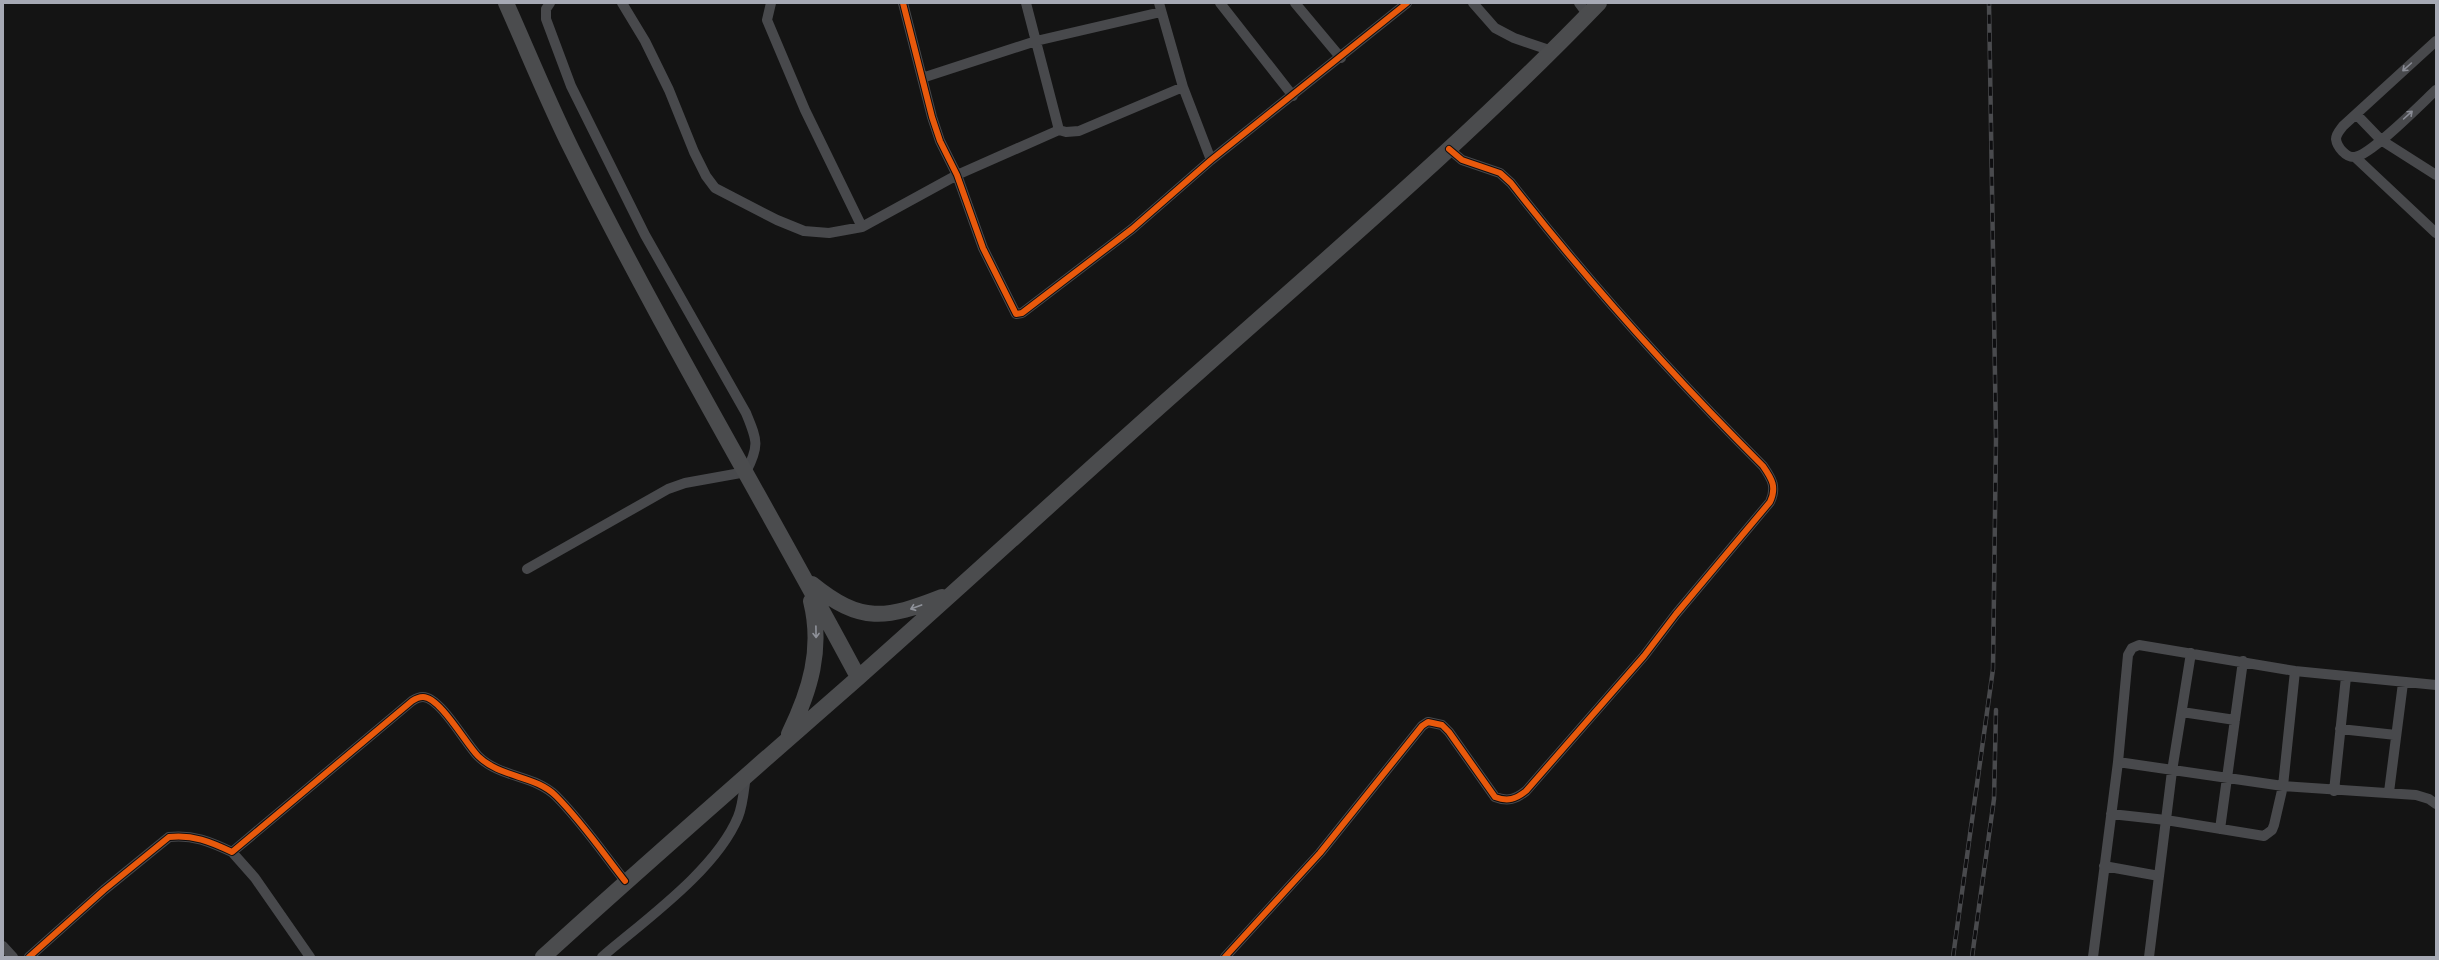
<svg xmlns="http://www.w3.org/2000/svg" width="2439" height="960" font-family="Inter,sans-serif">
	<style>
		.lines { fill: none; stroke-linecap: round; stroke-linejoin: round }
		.minor { stroke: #48494c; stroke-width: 10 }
		.primary { stroke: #4b4c4e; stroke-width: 16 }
		.rail-casing { stroke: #494a4d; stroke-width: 4.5 }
		.rail { stroke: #0e0e10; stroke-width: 3; stroke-dasharray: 9; stroke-linecap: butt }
		.cycleway-casing { stroke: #0e0e10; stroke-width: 8 }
		.cycleway { stroke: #e8590c; stroke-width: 6 }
		.oneway { stroke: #8a8c95 }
		.oneway2 { stroke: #8f929a }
	</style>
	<rect width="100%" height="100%" fill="#141414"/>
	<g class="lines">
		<path class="minor" d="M622,3l23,38 24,49 25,62 12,24 9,12 62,32 27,11 25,2 33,-6 95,-52 102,-45 7,2 13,-1 104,-44
			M771,3l-4,17 38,90 57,117
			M903,3l29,114 8,24 17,34 26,73 33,66 6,-1 110,-84 79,-69 196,-157
			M1026,3l33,127
			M1159,3l24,84 28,73
			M1220,3l73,93
			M1295,3l46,55
			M1473,3l22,25 19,10 38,13
			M1579,3l9,12
			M2436,41l-93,85c-3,4 -7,8 -7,13 1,8 10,19 19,18 17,-3 66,-53 81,-67
			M922,78l114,-37 125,-29
			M2356,114l25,26 55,35
			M2355,157l81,76
			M527,569l141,-80 17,-6 61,-11c14,-27 11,-32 0,-59l-101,-178 -74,-149 -25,-67v-10l4,-6
			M2182,712l53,8
			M2340,729l56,6
			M2118,762l165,24 133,9 13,4 7,5
			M2334,791l12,-114
			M2389,792l14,-109
			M2111,814l55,6 98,16 8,-6 2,-5 9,-39 12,-115
			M2220,829l23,-168
			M232,852l23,26 55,79
			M2104,866l55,10
			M3,946l10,11
			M29,957l75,-67 65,-53c23,-3 42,5 63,15l180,-151c3,-2 8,-4 11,-4 17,0 43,47 55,59 22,22 57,19 78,40 26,26 47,57 69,85
			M602,957c43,-37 114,-87 136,-140 5,-12 6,-28 8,-42
			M1225,957l95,-104 102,-127 6,-4 14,3 7,7 46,65c13,5 21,2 31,-6l118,-135 32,-42 94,-112c7,-15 2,-23 -7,-36 -90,-90 -174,-183 -252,-283l-11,-10 -38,-13 -13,-11
			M2093,957l25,-195 10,-107 4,-7 7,-3 156,26 141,14
			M2149,957l23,-186 19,-118"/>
		<path class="primary" d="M506,3c22,49 42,99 66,147 89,179 192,351 286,527
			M812,584c49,40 74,35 130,13
			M789,734c21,-43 34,-85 22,-133
			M543,957c104,-95 210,-187 316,-280 114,-101 226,-205 341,-306 135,-120 273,-237 399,-368"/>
		<defs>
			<path id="rail" d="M1953,957l40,-288 3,-231 -7,-435
				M1972,957l22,-158 2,-89"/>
		</defs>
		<use href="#rail" class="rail-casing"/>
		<use href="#rail" class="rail"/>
		<defs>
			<path id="cycleway" d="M903,3l29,114 8,24 17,34 26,73 33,66 6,-1 110,-84 79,-69 196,-157
				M29,957l75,-67 65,-53c23,-3 42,5 63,15l180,-151c3,-2 8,-4 11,-4 17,0 43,47 55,59 22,22 57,19 78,40 26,26 47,57 69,85
				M1225,957l95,-104 102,-127 6,-4 14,3 7,7 46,65c13,5 21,2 31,-6l118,-135 32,-42 94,-112c7,-15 2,-23 -7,-36 -90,-90 -174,-183 -252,-283l-11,-10 -38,-13 -13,-11"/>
		</defs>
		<use href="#cycleway" class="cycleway-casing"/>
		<use href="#cycleway" class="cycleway"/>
	</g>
	<defs><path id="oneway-shaft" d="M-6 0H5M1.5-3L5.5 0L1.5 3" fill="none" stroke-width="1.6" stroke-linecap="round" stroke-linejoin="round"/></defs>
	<g class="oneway">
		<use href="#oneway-shaft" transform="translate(2407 67) rotate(138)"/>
		<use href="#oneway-shaft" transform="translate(2408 115) rotate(-42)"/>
	</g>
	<g class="oneway2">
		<use href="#oneway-shaft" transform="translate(916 607) rotate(160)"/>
		<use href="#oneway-shaft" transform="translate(816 632) rotate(89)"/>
	</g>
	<rect width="2439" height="960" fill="none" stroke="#a6a9b4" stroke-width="8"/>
</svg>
